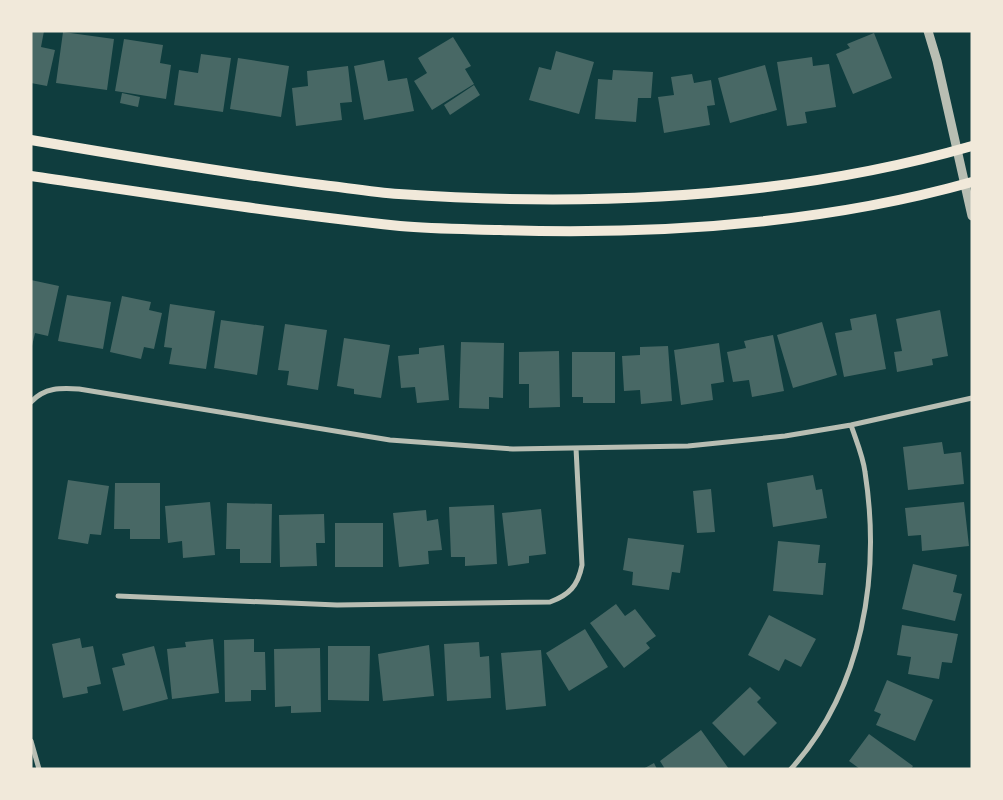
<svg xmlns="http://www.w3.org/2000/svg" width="1003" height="800" font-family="Lora,serif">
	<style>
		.building { fill: #486865 }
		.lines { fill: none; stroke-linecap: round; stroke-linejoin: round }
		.minor { stroke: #b8beb3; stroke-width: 5 }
		.tertiary { stroke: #b8beb3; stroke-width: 9 }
		.secondary { stroke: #f1e9da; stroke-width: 10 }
	</style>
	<rect width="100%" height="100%" fill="#0f3d3e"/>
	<path class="building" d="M31,31h13l-3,16 14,3 -8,36 -16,-3z
		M63,32l51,7 -7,51 -51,-7z
		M874,33l18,45 -39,16 -17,-40 14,-6 -3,-4z
		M453,37l18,29 -6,3 9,15 -42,26 -18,-29 13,-8 -9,-15z
		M124,39l39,6 -3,18 11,2 -5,34 -51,-8z
		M556,51l38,11 -15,52 -50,-14 10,-33 12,3z
		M201,54l30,4 -8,54 -49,-7 5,-35 19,3z
		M812,57l1,9 16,-2 7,43 -31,5 2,11 -20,3 -10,-64z
		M238,58l51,8 -8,51 -51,-8z
		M384,60l4,21 19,-3 7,33 -50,9 -10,-54z
		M765,65l12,45 -47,13 -12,-45z
		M348,66l4,36 -12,1 2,17 -46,6 -4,-38 16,-2 -1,-15z
		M613,70l40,2 -2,26h-13l-2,24 -41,-3 3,-40 14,1z
		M692,74l2,9 17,-3 4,25 -8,1 3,19 -46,8 -6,-36 16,-2 -3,-18z
		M474,85l6,10 -30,20 -6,-10z
		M122,93l18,4 -2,10 -18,-4z
		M31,280l28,6 -11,50 -13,-3 -3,13z
		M67,295l44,7 -8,47 -45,-8z
		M122,296l29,6 -2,8 13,3 -8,36 -10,-2 -3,12 -31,-7z
		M170,304l45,7 -9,58 -37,-5 3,-16 -8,-1z
		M940,310l8,46 -16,3 1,6 -36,7 -3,-20 8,-1 -6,-32z
		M876,314l10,55 -42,8 -9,-44 17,-3 -2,-11z
		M221,320l43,6 -7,49 -43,-7z
		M822,322l15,53 -44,13 -16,-53z
		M285,324l42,6 -9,60 -31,-5 2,-14 -11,-1z
		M773,335l11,56 -32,6 -3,-17 -16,2 -6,-30 19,-4 -2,-7z
		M344,338l46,7 -9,53 -27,-4v-5l-17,-3z
		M461,342l43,1 -1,55 -14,-1v12l-30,-1z
		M719,343l5,39 -13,2 2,16 -32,5 -7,-55z
		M444,345l5,55 -32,3 -2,-16 -14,1 -3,-32 21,-2v-6z
		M668,346l4,55 -31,3 -1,-14 -16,1 -2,-35 18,-1v-8z
		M559,351l1,56 -31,1v-24h-10v-32z
		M572,352h43v51h-32v-6h-11z
		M942,442l2,12 17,-2 3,32 -56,6 -5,-43z
		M813,475l3,15 6,-1 5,29 -54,9 -6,-44z
		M68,480l41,6 -8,49 -11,-1 -2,10 -30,-5z
		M115,483h45v56h-30v-10h-16z
		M711,489l4,43 -18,1 -4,-42z
		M210,502l5,53 -32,3 -1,-17 -14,2 -3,-37z
		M964,502l5,44 -47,5 -1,-16 -13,1 -3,-28z
		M227,503l45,1 -1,59h-31v-14h-14z
		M494,505l3,59 -32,2v-9h-14l-2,-50z
		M541,509l5,45 -17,2v7l-21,3 -6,-53z
		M426,510l1,11 11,-2 4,31 -14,1 1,13 -30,3 -6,-54z
		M324,514l1,29h-9l1,23 -37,1 -1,-52z
		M335,523h48v44h-48z
		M628,538l56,7 -4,28 -8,-1 -3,18 -37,-5 1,-13 -10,-2z
		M778,541l42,4 -2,18h8l-3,32 -50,-4z
		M913,564l44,11 -4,17 9,2 -7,27 -53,-12z
		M616,604l9,12 10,-7 21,27 -10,7 4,5 -26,20 -34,-45z
		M769,615l47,24 -15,28 -16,-8 -6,12 -31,-16z
		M902,625l56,9 -6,29 -10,-1 -3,17 -31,-5 3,-17 -14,-2z
		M585,629l23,38 -39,24 -23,-38z
		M80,638l2,10 11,-2 8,38 -14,3 1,6 -25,5 -11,-54z
		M213,639l6,54 -47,6 -5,-50 19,-2 -1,-5z
		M254,639v13h11l1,38h-15v11l-26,1 -1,-62z
		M479,642l1,15 9,-1 2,42 -44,3 -3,-57z
		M429,645l5,51 -51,5 -5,-47z
		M154,646l14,53 -45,12 -11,-43 13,-3 -3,-11z
		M328,646h42l-1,55 -41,-1z
		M320,648l1,64 -30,1v-7l-16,1 -1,-58z
		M541,650l5,56 -40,4 -5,-57z
		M887,680l46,20 -18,41 -39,-16 5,-11 -7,-3z
		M750,687l11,11 -4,4 20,21 -33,33 -32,-33z
		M701,730l28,39h-64l-5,-8z
		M869,734l44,32 -2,3h-51l-11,-8z
		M654,763l3,6h-14z"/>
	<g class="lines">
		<path class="minor" d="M31,402c14,-15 30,-14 48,-13l311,51 123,9 175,-3 97,-10 66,-11 121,-27
			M118,596l219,9 213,-3c19,-7 28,-16 32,-37l-6,-117
			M31,741l8,28
			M791,769c72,-80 90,-194 74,-297 -2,-16 -9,-32 -14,-47"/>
		<path class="tertiary" d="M928,31l9,30 35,155"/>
		<path class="secondary" d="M31,140c94,16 188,32 283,44 28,3 57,8 85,10 190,13 389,5 573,-48
			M31,176c123,18 245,37 369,50 33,3 66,3 100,4 157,5 319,-5 472,-48"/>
	</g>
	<rect width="1003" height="800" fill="none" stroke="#f1e9da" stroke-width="65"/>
</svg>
